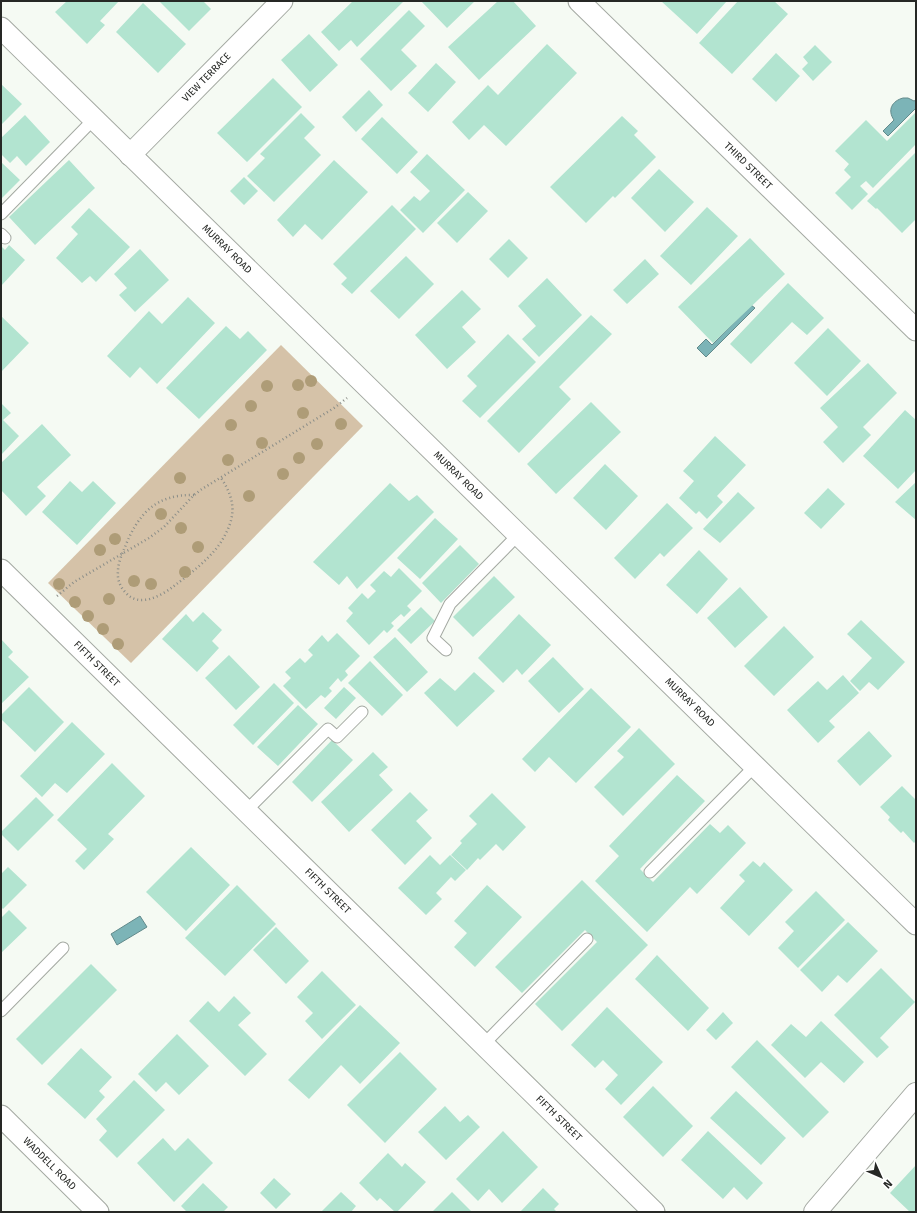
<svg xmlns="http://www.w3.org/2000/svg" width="917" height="1213" font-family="'Fira Sans',sans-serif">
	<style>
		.green { fill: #d5c2a8 }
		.water { fill: #7cb4b7; stroke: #628a8b }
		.building { fill: #b2e4d0 }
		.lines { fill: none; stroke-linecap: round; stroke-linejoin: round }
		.service-casing { stroke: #a4a9a2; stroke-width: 13 }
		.minor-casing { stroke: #a4a9a2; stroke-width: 23 }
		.secondary-casing { stroke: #a4a9a2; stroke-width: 24 }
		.path { stroke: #8a8d88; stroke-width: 2.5; stroke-dasharray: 1 3; stroke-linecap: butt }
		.service { stroke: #fff; stroke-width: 11 }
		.minor { stroke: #fff; stroke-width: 21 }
		.secondary { stroke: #fff; stroke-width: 22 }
		.tree { fill: #ae9c77 }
		.labels { text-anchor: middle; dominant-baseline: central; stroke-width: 3; stroke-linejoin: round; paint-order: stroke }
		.street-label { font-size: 10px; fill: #262825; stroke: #fff }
	</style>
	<rect width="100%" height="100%" fill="#f5faf3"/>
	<path class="green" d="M281,345l82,81 -232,237 -83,-80z"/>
	<path class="water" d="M903,98h5l6,3 2,-1v8l-28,28 -5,-5 11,-11c-7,-10 -2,-19 9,-22z
		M751,305l4,3 -49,49 -9,-9 9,-9 6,6z
		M140,916l7,11 -30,18 -6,-11z"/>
	<path class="building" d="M67,1h52l-19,20 5,4 -18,19 -32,-32z
		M159,1h44l8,8 -22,22z
		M353,1h51l-47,46 -6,-7 -12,11 -18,-19z
		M421,1h54l-28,27z
		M498,1h15l23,25 -57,54 -31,-33z
		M661,1h66l-30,33z
		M738,1h36l14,13 -56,60 -33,-31z
		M143,3l43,41 -28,29 -42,-41z
		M409,10l16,16 -24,24 16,16 -26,25 -31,-32z
		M309,34l29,31 -28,27 -29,-32z
		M547,44l30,29 -71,73 -22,-21 -15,15 -17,-18 36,-37 10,10z
		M815,45l17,17 -19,19 -11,-12 6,-6 -5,-6z
		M776,53l24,23 -24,26 -24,-23z
		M436,63l20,19 -28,30 -20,-19z
		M273,78l29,29 -55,55 -30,-29z
		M1,84l21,20 -21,21z
		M369,90l14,15 -27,27 -14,-15z
		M916,112v32l-43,44 -7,-7 -6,5 8,8 -16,16 -17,-17 16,-16 -7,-7 5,-6 -14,-13 31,-31 21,21z
		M301,113l14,14 -11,11 17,17 -47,47 -27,-26 18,-18 -5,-4z
		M25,115l25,27 -24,24 -9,-10 -7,7 -9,-9v-16z
		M622,116l16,15 -4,4 22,22 -41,41 -2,-2 -27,27 -36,-36z
		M382,117l36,35 -21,22 -36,-35z
		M916,152v67l-14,14 -25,-25 -1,1 -9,-8z
		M427,154l38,36 -42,43 -23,-23 14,-14 6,5 10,-10 -20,-19z
		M69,160l26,28 -60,57 -26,-28z
		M334,160l34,32 -46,48 -17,-16 -12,13 -16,-17z
		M1,162l19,18 -19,19z
		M659,169l35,33 -29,30 -34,-34z
		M244,177l14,14 -14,14 -14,-14z
		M468,192l20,19 -31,32 -20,-20z
		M392,205l24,24 -64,65 -11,-10 6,-6 -14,-14z
		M707,207l31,29 -47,49 -31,-29z
		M89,208l41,39 -34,35 -6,-6 -8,7 -26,-25 22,-24 -7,-7z
		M750,238l35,36 -72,69 -35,-36z
		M509,239l19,19 -20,20 -19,-19z
		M9,245l16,15 -24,26v-40l4,4z
		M140,249l29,31 -34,32 -16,-17 8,-7 -13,-14z
		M406,256l28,28 -35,35 -29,-28z
		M645,259l14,15 -32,30 -14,-14z
		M547,278l35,37 -43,42 -17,-18 14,-13 -18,-20z
		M788,283l36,35 -17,17 -15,-13 -41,42 -21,-20z
		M462,290l19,19 -19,18 14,15 -29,27 -32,-34z
		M188,297l27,26 -58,61 -17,-17 -10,11 -23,-22 42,-45 13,13z
		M591,315l21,19 -53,53 12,12 -52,54 -32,-32z
		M1,316l28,27 -28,29z
		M226,326l14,13 8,-8 19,19 -68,69 -33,-31z
		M828,328l33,33 -34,35 -33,-33z
		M508,334l28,28 -56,56 -18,-17 15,-15 -10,-10z
		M868,363l29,30 -34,34 8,8 -28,28 -20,-21 15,-15 -18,-19z
		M591,402l30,30 -65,62 -29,-30z
		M1,403l10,10 -8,7 16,16 -18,19z
		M905,410l11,10v50l-18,19 -35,-33z
		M42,424l29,31 -34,32 9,9 -20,20 -25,-26v-27z
		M715,436l31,29 -29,31 6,6 -16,17 -8,-8 -3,3 -17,-16 15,-17 -11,-10z
		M605,464l33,32 -32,34 -33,-32z
		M70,481l12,11 11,-11 23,22 -39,42 -35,-33z
		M916,482v38l-21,-18z
		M390,483l19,18 8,-6 17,17 -77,77 -10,-13 -8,9 -26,-23z
		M828,488l17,16 -24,25 -17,-16z
		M738,492l17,16 -35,35 -17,-14z
		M667,503l26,25 -29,29 -4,-4 -25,26 -21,-21z
		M435,518l23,21 -38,40 -23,-21z
		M460,545l19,19 -38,39 -19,-20z
		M699,550l29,29 -31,35 -31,-29z
		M399,568l23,23 -15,15 4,4 -7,7 -3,-3 -10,9 3,3 -7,7 -3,-3 -15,15 -23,-24 7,-8 -5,-5 14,-15 6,6 8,-8 -6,-6 14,-14 7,6z
		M494,576l21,21 -42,40 -20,-20z
		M740,587l28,30 -33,31 -28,-30z
		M421,607l14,14 -24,23 -14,-14z
		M203,612l19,18 -10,11 7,7 -22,24 -35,-33 24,-25 7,8z
		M519,614l32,31 -29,30 -5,-6 -14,14 -25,-25z
		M861,620l44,42 -27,28 -9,-8 -9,9 -10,-10 22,-23 -25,-24z
		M784,626l30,31 -40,39 -30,-30z
		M337,633l23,23 -15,15 3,4 -7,7 -3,-4 -9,10 3,3 -7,7 -4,-3 -15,14 -23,-23 8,-8 -6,-6 15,-14 5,5 8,-8 -5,-5 14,-15 6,7z
		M395,637l33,35 -21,20 -34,-35z
		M1,639l12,13 -5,5 21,20 -28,27z
		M229,655l31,32 -24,23 -31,-32z
		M553,657l31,32 -25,24 -31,-32z
		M370,661l33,34 -21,21 -34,-33z
		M474,672l21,19 -38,36 -33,-34 16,-15 15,13z
		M843,675l16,18 -30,28 6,6 -17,16 -31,-33 31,-29 9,9z
		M274,683l20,20 -41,42 -20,-20z
		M29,687l35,35 -29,30 -34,-33v-4z
		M344,687l12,11 -20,21 -12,-11z
		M591,688l40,39 -55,56 -27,-26 -14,15 -13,-13z
		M298,705l20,19 -40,42 -21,-19z
		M72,722l33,32 -38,39 -12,-10 -13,14 -22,-21z
		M639,728l36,36 -52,52 -29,-29 30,-30 -7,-6z
		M869,731l23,25 -32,30 -23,-25z
		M332,740l21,20 -41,42 -20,-20z
		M373,752l15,15 -9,8 14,15 -44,42 -28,-30z
		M112,763l33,33 -37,38 6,5 -30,31 -9,-9 12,-12 -30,-29z
		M677,775l28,26 -65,68 13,13 57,-58 10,9 8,-8 18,18 -49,51 -7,-7 -43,45 -52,-51 24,-25 -10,-10z
		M902,786l14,14v41l-2,2 -11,-12 -2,2 -13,-13 2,-3 -10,-10z
		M410,792l18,18 -12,11 16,17 -27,27 -34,-35z
		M492,793l34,34 -23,24 -7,-7 -16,16 -2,-2 -11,12 -16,-15 11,-12 -2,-2 17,-17 -8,-8z
		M36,797l18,18 -36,36 -17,-17v-2z
		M191,847l39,38 -44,46 -40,-39z
		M430,855l10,10 10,-10 16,15 -11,11 -4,-4 -15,16 6,6 -16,16 -28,-27z
		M753,861l7,6 4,-5 29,28 -44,46 -29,-28 25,-27 -6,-6z
		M8,867l19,18 -24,24 -2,-2v-33z
		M582,880l66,65 -86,86 -27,-27 62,-62 -12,-12 -63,63 -27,-26z
		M237,885l39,39 -51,52 -40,-38z
		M487,885l35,32 -47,50 -21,-20 13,-14 -13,-12z
		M816,891l29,29 -47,48 -20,-20 16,-17 -9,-9z
		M9,910l18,18 -26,25v-35z
		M848,922l30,29 -31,32 -9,-8 -16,17 -22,-22z
		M276,927l33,34 -23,23 -33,-34z
		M657,955l52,53 -21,23 -53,-52z
		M91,964l26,26 -75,75 -26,-26z
		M881,968l34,34 -35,36 9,9 -12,11 -43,-43z
		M322,971l34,34 -34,34 -17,-18 8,-8 -16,-16z
		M234,996l17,17 -13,12 29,29 -22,22 -56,-55 19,-20 11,11z
		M360,1005l40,38 -40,41 -19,-19 -32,34 -21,-19z
		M607,1007l56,55 -42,43 -16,-16 13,-14 -15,-15 -8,8 -24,-23z
		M723,1012l10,11 -17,17 -10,-10z
		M821,1021l43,41 -20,21 -23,-21 -16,16 -34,-33 20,-21 15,13z
		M177,1034l32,32 -30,29 -13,-13 -10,10 -18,-18z
		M757,1040l72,72 -26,26 -72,-71z
		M81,1048l31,29 -13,14 6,6 -20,22 -38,-35z
		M400,1052l37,37 -52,54 -38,-38z
		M134,1080l31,30 -48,48 -18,-18 8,-9 -11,-12z
		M653,1086l40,40 -30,31 -40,-40z
		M736,1091l50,47 -25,27 -51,-47z
		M445,1106l15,16 8,-7 12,12 -34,33 -28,-28z
		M503,1131l35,36 -36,36 -13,-14 -11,12 -22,-22z
		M708,1131l55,52 -16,17 -13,-13 -11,12 -42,-39z
		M163,1138l12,13 13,-13 25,25 -39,39 -37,-39z
		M388,1153l14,14 3,-4 21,19 -29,30h-2l-15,-14 -3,3 -18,-18z
		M916,1165v47h-6l-20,-19z
		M274,1178l17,16 -15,15 -16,-16z
		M203,1183l25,24 -5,5h-36l-6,-6z
		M543,1188l16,16 -5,5 3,3h-37z
		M341,1192l15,14 -5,6h-30z
		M452,1192l20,20h-40z"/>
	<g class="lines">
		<defs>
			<path id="service" d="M1,214l93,-95
				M1,234l4,4
				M446,650l-13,-12 17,-34 69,-70
				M246,811l82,-82 9,8 25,-25
				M650,872l105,-106
				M1,1011l62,-63
				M483,1045l104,-106"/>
			<g id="minor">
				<path id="s1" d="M579,1l337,329"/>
				<path id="s2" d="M1,28l915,896"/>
				<path id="s3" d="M130,155l152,-154"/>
				<path id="s4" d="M1,570l653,642"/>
				<path id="s5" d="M1,1116l97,96"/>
			</g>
			<path id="secondary" d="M815,1212l101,-118"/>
		</defs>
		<use href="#service" class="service-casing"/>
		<use href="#minor" class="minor-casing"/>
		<use href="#secondary" class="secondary-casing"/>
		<path class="path" d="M194,495c-38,-1 -56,19 -69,52 -3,7 -7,16 -7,24 -1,8 2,16 8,22 13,15 35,3 48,-7 16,-12 33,-25 45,-41 16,-24 19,-42 2,-67
			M57,596l17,-14 75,-44 15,-11 30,-32 8,-6 132,-81 13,-10"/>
		<use href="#service" class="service"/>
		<use href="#minor" class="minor"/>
		<use href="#secondary" class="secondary"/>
	</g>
	<g class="tree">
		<circle cx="311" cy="381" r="6"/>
		<circle cx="298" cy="385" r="6"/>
		<circle cx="267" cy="386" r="6"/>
		<circle cx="251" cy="406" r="6"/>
		<circle cx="303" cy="413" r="6"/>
		<circle cx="341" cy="424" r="6"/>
		<circle cx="231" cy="425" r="6"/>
		<circle cx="262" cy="443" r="6"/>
		<circle cx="317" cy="444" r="6"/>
		<circle cx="299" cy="458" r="6"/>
		<circle cx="228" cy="460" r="6"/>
		<circle cx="283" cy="474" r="6"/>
		<circle cx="180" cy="478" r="6"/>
		<circle cx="249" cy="496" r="6"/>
		<circle cx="161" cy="514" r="6"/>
		<circle cx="181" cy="528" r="6"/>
		<circle cx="115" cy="539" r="6"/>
		<circle cx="198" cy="547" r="6"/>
		<circle cx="100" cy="550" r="6"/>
		<circle cx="185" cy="572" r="6"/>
		<circle cx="134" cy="581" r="6"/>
		<circle cx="59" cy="584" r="6"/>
		<circle cx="151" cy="584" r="6"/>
		<circle cx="109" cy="599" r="6"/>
		<circle cx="75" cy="602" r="6"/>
		<circle cx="88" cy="616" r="6"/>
		<circle cx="103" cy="629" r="6"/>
		<circle cx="118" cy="644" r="6"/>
	</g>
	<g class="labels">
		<g class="street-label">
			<text stroke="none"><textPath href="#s3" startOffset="109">VIEW TERRACE</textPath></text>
			<text stroke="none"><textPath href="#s1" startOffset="236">THIRD STREET</textPath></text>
			<text stroke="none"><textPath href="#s2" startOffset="316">MURRAY ROAD</textPath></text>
			<text stroke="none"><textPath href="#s2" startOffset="640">MURRAY ROAD</textPath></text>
			<text stroke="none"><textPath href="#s4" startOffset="134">FIFTH STREET</textPath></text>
			<text stroke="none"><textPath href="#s2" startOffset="964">MURRAY ROAD</textPath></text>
			<text stroke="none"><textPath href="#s4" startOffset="458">FIFTH STREET</textPath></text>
			<text stroke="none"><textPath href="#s4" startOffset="782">FIFTH STREET</textPath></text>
			<text stroke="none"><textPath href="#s5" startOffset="68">WADDELL ROAD</textPath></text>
		</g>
	</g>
	<rect width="917" height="1213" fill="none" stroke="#262825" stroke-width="4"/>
	<g transform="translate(881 1177) rotate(135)" stroke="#ffffff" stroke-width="3" paint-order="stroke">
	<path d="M0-3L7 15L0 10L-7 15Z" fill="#262825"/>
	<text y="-6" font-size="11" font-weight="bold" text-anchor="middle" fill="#262825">N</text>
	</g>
</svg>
